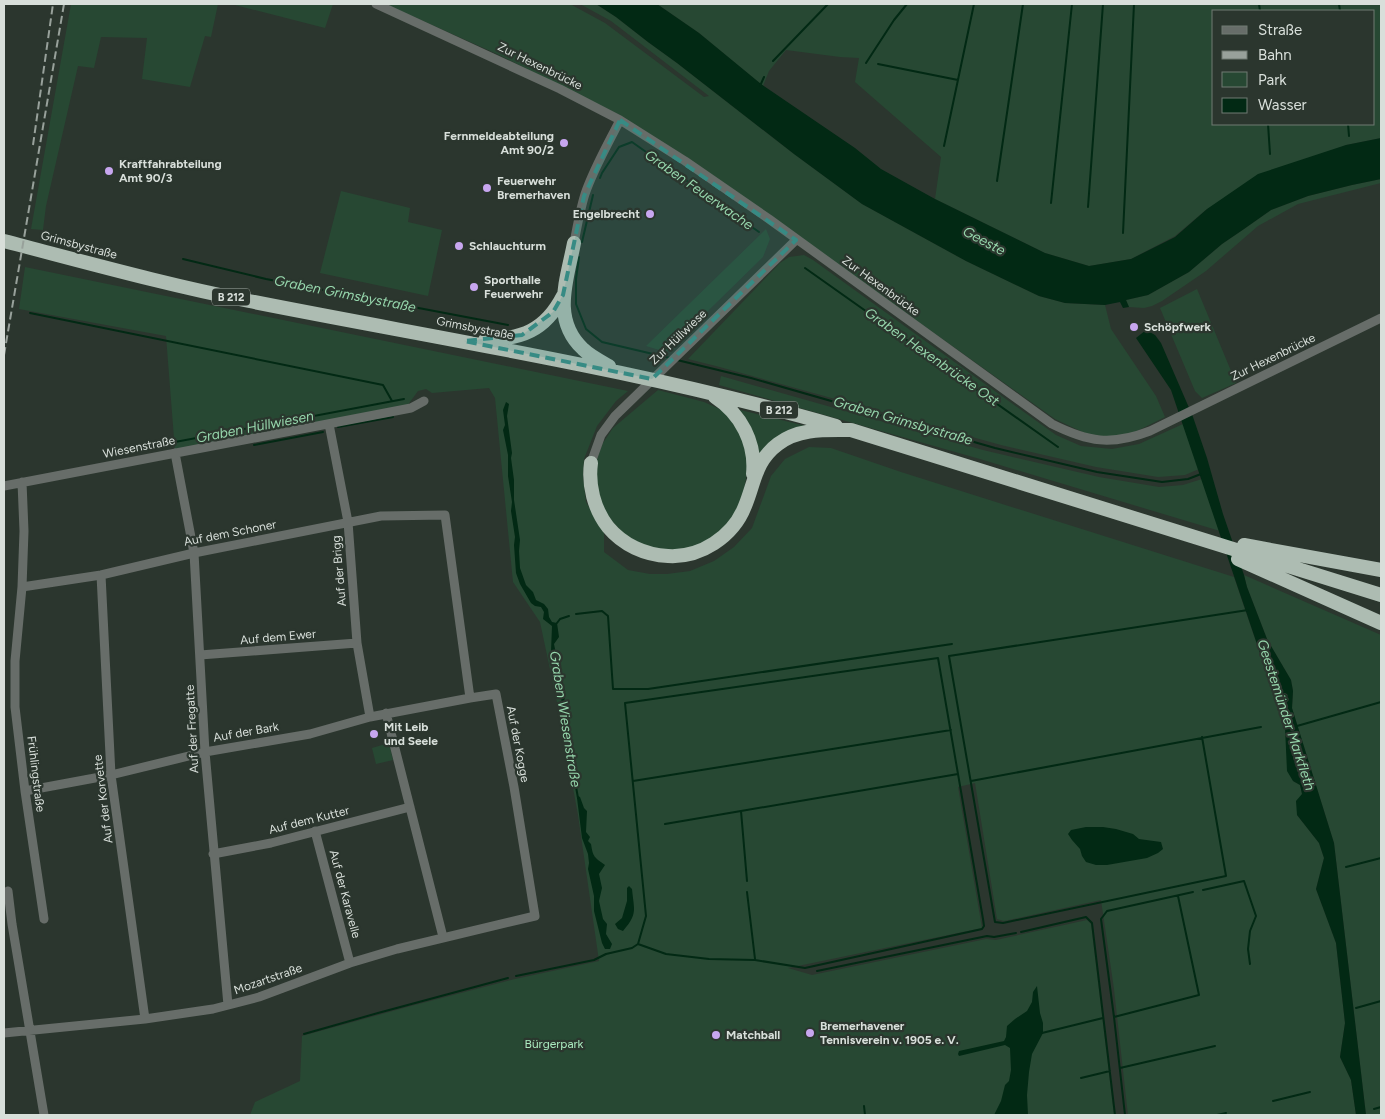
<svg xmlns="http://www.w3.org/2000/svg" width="1385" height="1119" font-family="Figtree,sans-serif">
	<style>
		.green { fill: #274833; fill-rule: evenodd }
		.water { fill: #022914 }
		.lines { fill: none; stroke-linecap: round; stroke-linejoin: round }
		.stream { stroke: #022914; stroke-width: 2 }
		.minor { stroke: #676d69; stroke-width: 9 }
		.highway { stroke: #adbcb2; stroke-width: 14 }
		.rail { stroke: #98a19b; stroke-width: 2; stroke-dasharray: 8 4; stroke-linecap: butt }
		.marked { fill: #378b84; fill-opacity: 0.2; stroke: #378b84; stroke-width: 4; stroke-dasharray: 10 6; stroke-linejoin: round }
		.poi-dot { fill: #c7a6ef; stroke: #2b362e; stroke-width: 2 }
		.labels { text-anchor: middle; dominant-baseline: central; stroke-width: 4.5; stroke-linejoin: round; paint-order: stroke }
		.shield { fill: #2b362e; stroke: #a4aca6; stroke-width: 1 }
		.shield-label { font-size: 11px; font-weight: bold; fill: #d8dfda }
		.street-label { font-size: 12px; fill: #d8dfda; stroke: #2b362e }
		.poi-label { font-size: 12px; font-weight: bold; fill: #d8dfda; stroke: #2b362e; text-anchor: start }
		.park-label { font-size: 12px; fill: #aaeabf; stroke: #2b362e }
		.water-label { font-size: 14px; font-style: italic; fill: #96d6ac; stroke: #2b362e }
	</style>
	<rect width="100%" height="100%" fill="#2b362e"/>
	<path class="green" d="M71,4h147l-7,33 -6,-1 -15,51 -48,-8 5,-41 -46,-1 -7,31 -16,-2 -32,140 -3,24 -12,-1z
		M231,4h102l-8,24z
		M385,4h185l35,19 99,74 5,-1 -98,-75 -31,-17h16l20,13 32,25 29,21 41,32 76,59 68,50 104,57 73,35 26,7 40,2 6,24 45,67 9,21 -32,16 -21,4 -21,-1 -36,-17 -367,-261 -68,-43 -123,-61z
		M657,4h724v134l-35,7 -139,64 -32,27 -44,23 -42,7 -44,-13 -110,-54 6,-42 -86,-75 4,-24 -19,-1 -54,-7 -17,21 -6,15 -64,-53zM1214,11h160v113h-160z
		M1381,179v4l-83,21 -40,22 -52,45 -44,30 -10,5 -8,2 -15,-1 -3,-7 22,-5 41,-23 33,-28 22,-15 27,-19 37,-14 44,-11z
		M341,191l69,17 -2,14 34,8 -14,66 -108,-23z
		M766,229l4,10 -7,18 -97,95 -20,-6z
		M804,255l9,5 243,175 25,11 31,3 27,-5 44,-20 16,45 -14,6 -27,2 -62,-10 -95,-22 -285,-79 -28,-7 92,-96 9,-6z
		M25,267l603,124 -12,10 -19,25 -13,33 -1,17 3,26 18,31v19l24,18 22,4h17l23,-3 24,-10 20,-14 18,-19 19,-52 14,-17 24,-12 22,1 70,24 333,105 51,150 8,54 7,4 2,9 -5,21 22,28 5,15 -8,31 20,54 9,80 -5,34 11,23 5,35h-228l-14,-126 -13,-89 -97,21 -7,-2 -22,-136 -17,4 24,141 -194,40 24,7 174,-36 10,1 91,-20 4,4 23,191h-864l5,-13 45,-21 2,-45 109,-30 104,-27 84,-18 -21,-146 -20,-108 -18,-85 -27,-40 -18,-184 -6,-10 -57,5 -6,-4 -8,2 -11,15 -232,45 -9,-115 -147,-27z
		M1197,289l39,94 -34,15 -7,-7 -35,-83z
		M721,376l262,74 116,27 60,10 24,-2 19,-6 18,52 -240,-72 -261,-74z
		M658,390l46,12 20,9 14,14 11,37 -7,39 -8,18 -30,26 -35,8 -38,-12 -28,-29 -8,-21 2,-33 6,-15 10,-15z
		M732,408l78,19 -53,35z
		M1244,575l137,60v480h-15l-32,-272 -42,-135 1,-17 -2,-11 -24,-41 -20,-52z
		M389,743l4,17 -17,4 -4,-16z"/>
	<path class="water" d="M596,4h61l42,29 62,51 94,64 26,21 54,30 110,54 44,13 42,-7 44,-22 32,-28 51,-35 88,-29 35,-7v41l-29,6 -44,11 -37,14 -27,19 -22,15 -33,28 -41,23 -22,5 3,7 -6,1 -3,-6 -15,3 -40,-2 -26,-7 -73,-35 -104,-57 -68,-50 -117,-91 -29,-21 -32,-25z
		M1146,330l9,5 6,8 32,74 14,41 16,56 21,61 3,12 20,52 24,41 2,11 -1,17 42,135 32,272h-10l-5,-35 -11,-23 5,-34 -9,-80 -20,-54 8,-31 -5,-15 -22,-28 -1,-14 6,-7 -2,-9 -7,-4 -6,-10 -2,-44 -114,-337 -35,-52z
		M506,402l3,2 -2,12 5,37 -1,5 3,22v20l6,40 -1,11 1,17 6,17 7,7 3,8 8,4 4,5 1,8 3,5 5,1 2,14 -5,7 2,10 5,6c-5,20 9,27 2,44l-1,-1 -6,-27 -1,-17 -4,-7 1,-26 -9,-7 1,-7 -3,-5 -6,-1 -4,-3 -11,-19 -4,-11 -2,-28 1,-8 -4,-26 1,-9 -4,-26v-21l-5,-25 2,-5 -2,-15z
		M578,796l2,1 4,11 3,3 -1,21 4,5 -2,4 3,3c2,13 3,13 14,21l-6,9 3,14 -3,13 4,18 4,5 -1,10 6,10 -2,5h-5l-3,-6 -8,-32v-15l-6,-27 1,-6 -1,-9 -6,-16 -5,-40z
		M1086,827h17l13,2 17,5 6,5 22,3 2,7 -5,4 -11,5 -40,7h-11l-10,-3 -4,-6 -2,-7 -8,-9 -4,-6 3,-4z
		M629,886l3,3c2,21 6,25 -9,42l-5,-2 -3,-5 7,-6 5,-17v-13z
		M1037,986l3,27 3,10v10l-11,21 -3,18 -2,23 1,20h-34l7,-14 4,-16 4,-4 2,-11 -1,-22 -5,-3 -46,11 -1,-2 1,-3 45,-10 2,-4 1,-11 8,-7 12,-8 5,-9 1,-10z"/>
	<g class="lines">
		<path class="stream" d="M1259,4l1,7
			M1339,4l1,7
			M773,61l55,-57
			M866,63l28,-43 13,-16
			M878,64l80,16
			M760,86l4,-9
			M1268,124l2,30
			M1348,124l1,12
			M944,146l30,-142
			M600,178l2,-5 17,-26 13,-5 127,90
			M997,181l26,-177
			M1051,203l21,-199
			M1088,207l15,-203
			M1123,233l11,-229
			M582,242l11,-47
			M579,257l-3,22v25l10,25 16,13 68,16
			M183,259l83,20 242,46
			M805,268l253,179
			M30,313l353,72 9,16
			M677,360l74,18 244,70 102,24 65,10 26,-3 13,-5
			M338,427l55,-10
			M254,445l69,-13
			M106,455l298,-56
			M576,614l26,-3 6,5 5,73h35l304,-45
			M557,623l3,-4 9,-3
			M561,702l17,96
			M1297,726l84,-24
			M1202,737l24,139 -223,47 -8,-1 -46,-266 299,-46
			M633,781l318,-51
			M971,781l290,-54
			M741,811l217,-37
			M665,824l76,-13 6,70
			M1346,867l35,-9
			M1203,890l41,-9 12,35 -6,15 -2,18 2,15
			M747,892l8,67
			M1021,932l65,-15 6,6 23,192
			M817,971l170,-35 7,1 22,-4
			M516,976l78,-16 12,-6 26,-6 6,-4 8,-28 -21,-213 313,-45 45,261 1,7 -2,3 -177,39 -50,-8 -46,-1 -43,-5 -28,-10
			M1356,1008l25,-7
			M1114,1017l-13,-98 6,-8 86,-19
			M1042,1033l61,-15
			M304,1034l74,-21 130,-35
			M1120,1068l95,-22
			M1081,1078l29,-7
			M1273,1101l37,-9
			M864,1106l1,9
			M1374,1109l7,-2
			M1125,1115l-11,-98 85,-22 -21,-99
			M1217,1115l9,-2"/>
		<path class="minor" d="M376,4l184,85 60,31 65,41 84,58 283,205c36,18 59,22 98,7l231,-113
			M574,243c3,-16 6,-33 11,-49 9,-26 23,-50 35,-74
			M329,424l19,98 9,121 13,74
			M175,453l19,100 11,199 23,253
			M591,463l10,-28 14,-19 181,-176
			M22,482l2,49 -2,56 -7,74v46l10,84 19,128
			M4,486l407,-78 13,-7
			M101,575l10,200 34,244
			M200,655l157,-12
			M386,713l57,224
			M25,791l86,-16 94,-23 105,-18 60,-17 100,-19
			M315,831l35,132
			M213,854l58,-11 139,-36
			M8,891l4,33 32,191
			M4,1033l141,-14 68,-10 46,-12 91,-34 47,-14 138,-33 -21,-129 -18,-93 -26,4 -25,-183 -64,1 -187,37 -93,22 -79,12"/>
		<path class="highway" d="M4,241c81,21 163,44 245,60 196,39 394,69 587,125
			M574,243c-7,37 -23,76 9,106 7,7 17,12 26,17
			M485,340c36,-1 60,-9 78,-44
			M715,397c26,17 41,46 38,77
			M591,463c-3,22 3,46 17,64 15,18 37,28 60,29 32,2 65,-19 77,-50 10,-24 10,-45 33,-62 21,-16 48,-14 73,-14l530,165
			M1244,545l137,25
			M1238,559l143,64"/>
		<path class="rail" d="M33,145l20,-141
			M4,355l60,-351"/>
	</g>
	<path class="marked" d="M620,120l176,120 -144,139 -188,-38 58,-6 31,-23 10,-17 21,-99z"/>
	<g class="poi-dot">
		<circle cx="564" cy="143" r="5"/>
		<circle cx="109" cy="171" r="5"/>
		<circle cx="487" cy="188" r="5"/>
		<circle cx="650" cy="214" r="5"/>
		<circle cx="459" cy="246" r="5"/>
		<circle cx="474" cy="287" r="5"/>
		<circle cx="1134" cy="327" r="5"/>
		<circle cx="374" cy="734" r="5"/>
		<circle cx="810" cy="1033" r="5"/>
		<circle cx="716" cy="1035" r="5"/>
	</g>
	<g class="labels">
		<g class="shield">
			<rect x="212" y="288.5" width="38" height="17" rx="4"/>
			<rect x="760" y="401.5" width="38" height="17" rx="4"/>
		</g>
		<g class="shield-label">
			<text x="231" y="297">B 212</text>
			<text x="779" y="410">B 212</text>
		</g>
		<g class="street-label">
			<text transform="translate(540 66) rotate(26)">Zur Hexenbrücke</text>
			<text transform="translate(79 245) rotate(15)">Grimsbystraße</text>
			<text transform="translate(881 286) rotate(36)">Zur Hexenbrücke</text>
			<text transform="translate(475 328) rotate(11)">Grimsbystraße</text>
			<text transform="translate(678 337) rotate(-44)">Zur Hüllwiese</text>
			<text transform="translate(1273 357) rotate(-26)">Zur Hexenbrücke</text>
			<text transform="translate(139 447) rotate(-11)">Wiesenstraße</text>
			<text transform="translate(230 533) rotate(-11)">Auf dem Schoner</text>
			<text transform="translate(339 571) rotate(-95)">Auf der Brigg</text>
			<text transform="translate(278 637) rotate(-5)">Auf dem Ewer</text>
			<text transform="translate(192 729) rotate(-93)">Auf der Fregatte</text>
			<text transform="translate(246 732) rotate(-10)">Auf der Bark</text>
			<text transform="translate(518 744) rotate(79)">Auf der Kogge</text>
			<text transform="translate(36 774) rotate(83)">Frühlingstraße</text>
			<text transform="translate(103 799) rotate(-97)">Auf der Korvette</text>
			<text transform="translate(309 820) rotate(-14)">Auf dem Kutter</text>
			<text transform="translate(345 894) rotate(75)">Auf der Karavelle</text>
			<text transform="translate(268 979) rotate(-19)">Mozartstraße</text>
		</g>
		<g class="poi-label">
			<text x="554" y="136" text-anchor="end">Fernmeldeabteilung<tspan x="554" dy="14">Amt 90/2</tspan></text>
			<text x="119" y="164">Kraftfahrabteilung<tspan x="119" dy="14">Amt 90/3</tspan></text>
			<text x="497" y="181">Feuerwehr<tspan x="497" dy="14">Bremerhaven</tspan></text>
			<text x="640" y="214" text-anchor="end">Engelbrecht</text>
			<text x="469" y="246">Schlauchturm</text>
			<text x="484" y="280">Sporthalle<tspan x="484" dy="14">Feuerwehr</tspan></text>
			<text x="1144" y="327">Schöpfwerk</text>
			<text x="384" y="727">Mit Leib<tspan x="384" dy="14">und Seele</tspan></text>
			<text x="820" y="1026">Bremerhavener<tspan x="820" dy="14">Tennisverein v. 1905 e. V.</tspan></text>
			<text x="726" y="1035">Matchball</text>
		</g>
		<g class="park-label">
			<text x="554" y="1044">Bürgerpark</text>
		</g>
		<g class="water-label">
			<text transform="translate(699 190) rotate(35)">Graben Feuerwache</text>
			<text transform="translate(984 241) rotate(28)">Geeste</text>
			<text transform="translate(345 294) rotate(11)">Graben Grimsbystraße</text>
			<text transform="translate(932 357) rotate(35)">Graben Hexenbrücke Ost</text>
			<text transform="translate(903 421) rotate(16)">Graben Grimsbystraße</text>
			<text transform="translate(255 427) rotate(-11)">Graben Hüllwiesen</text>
			<text transform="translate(1286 715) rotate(72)">Geestemünder Markfleth</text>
			<text transform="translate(565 719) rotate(81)">Graben Wiesenstraße</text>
		</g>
	</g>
	<rect width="1385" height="1119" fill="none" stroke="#d8dfda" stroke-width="10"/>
	<rect x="1212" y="10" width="162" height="115" fill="#2b362e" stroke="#707a73"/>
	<rect x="1222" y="26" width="25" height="8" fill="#676d69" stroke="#707a73"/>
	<text x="1258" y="35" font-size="15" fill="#d8dfda">Straße</text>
	<rect x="1222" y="51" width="25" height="8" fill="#98a19b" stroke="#707a73"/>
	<text x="1258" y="60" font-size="15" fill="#d8dfda">Bahn</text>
	<rect x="1222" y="72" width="25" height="15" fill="#274833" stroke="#707a73"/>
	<text x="1258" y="85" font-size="15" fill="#d8dfda">Park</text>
	<rect x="1222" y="98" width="25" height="15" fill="#022914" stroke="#707a73"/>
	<text x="1258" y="110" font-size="15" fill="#d8dfda">Wasser</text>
</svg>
